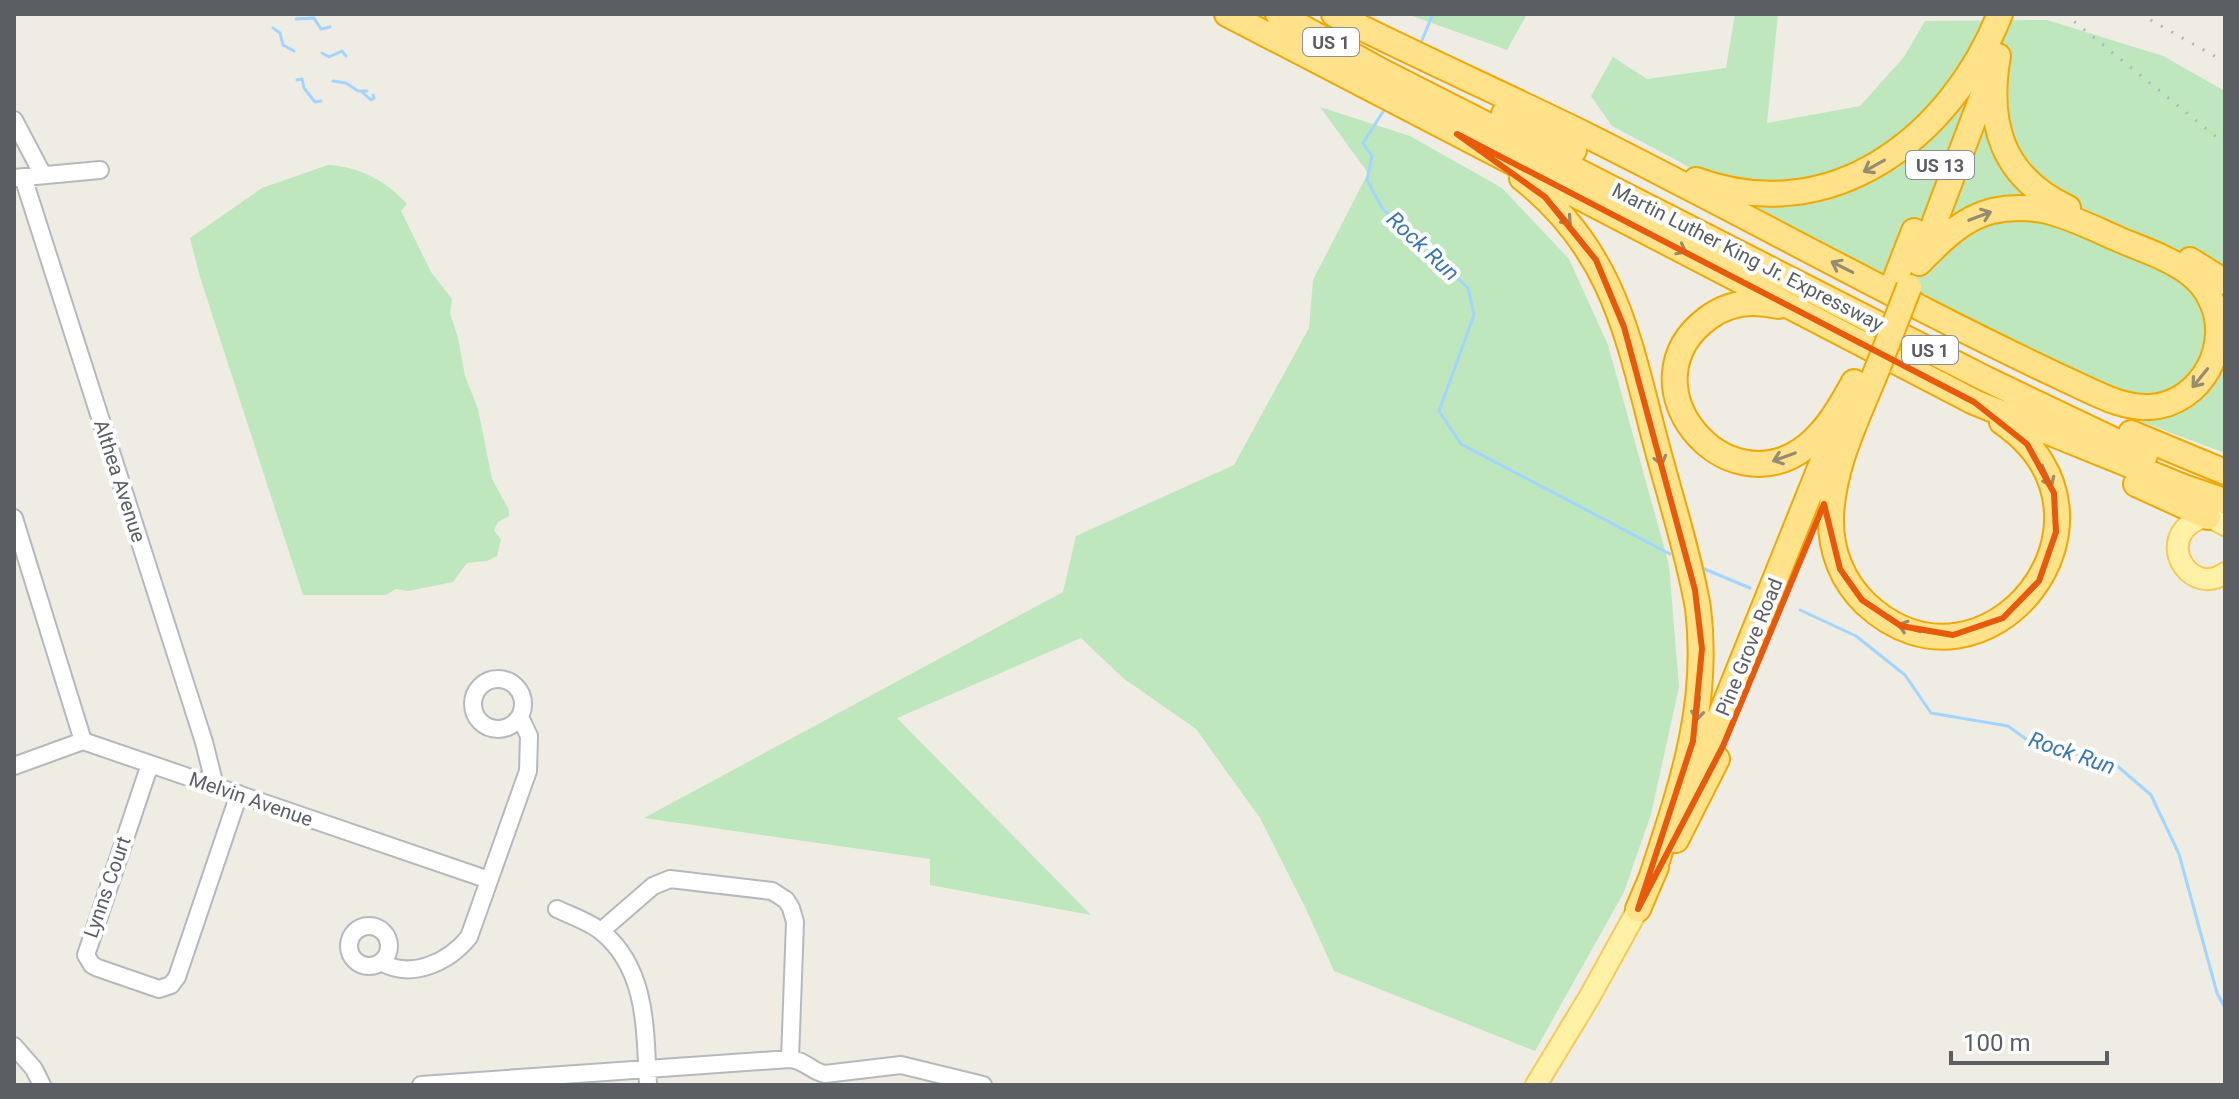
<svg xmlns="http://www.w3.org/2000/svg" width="2239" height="1099" font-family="Roboto,sans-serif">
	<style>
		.green { fill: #bee7be }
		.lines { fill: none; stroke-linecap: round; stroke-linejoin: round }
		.stream { stroke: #a2d5ff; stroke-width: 3 }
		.minor-casing { stroke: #b5b9be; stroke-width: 20 }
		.major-casing { stroke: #f7cb53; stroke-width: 24 }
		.highway-casing { stroke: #f1a800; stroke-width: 28 }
		.minor { stroke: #fff; stroke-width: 16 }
		.major { stroke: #fff2a7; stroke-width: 20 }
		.highway { stroke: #ffe289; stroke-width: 24 }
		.rail { stroke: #b4b5b5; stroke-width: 3; stroke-dasharray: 2 10; stroke-linecap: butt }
		.highway-bridge-casing { stroke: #f1a800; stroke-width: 28; stroke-linecap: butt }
		.highway-bridge { stroke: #ffe289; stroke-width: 24 }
		.oneway { stroke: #948d71 }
		.marked { fill: none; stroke: #e8590c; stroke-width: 6; stroke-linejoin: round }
		.labels { text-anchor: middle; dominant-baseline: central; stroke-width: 8; stroke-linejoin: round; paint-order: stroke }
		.shield { fill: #fff; stroke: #8c8f92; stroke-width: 2 }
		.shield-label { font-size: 18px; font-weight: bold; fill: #5b5f64 }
		.street-label { font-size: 20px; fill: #5b5f64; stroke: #fff }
		.water-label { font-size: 22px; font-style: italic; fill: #3a75b5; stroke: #fff }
	</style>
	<rect width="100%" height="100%" fill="#eeece3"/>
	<path class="green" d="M1407,14h120l-20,36z
		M1735,14h43l-11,109 93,-17 44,-49 21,-36 122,-1 116,36 62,35v362l-86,-32 -19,-29 -104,-49 -256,-130 -80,-51 -68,-36 -21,-30 22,-39 34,22 79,-11z
		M1320,107l90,29 92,52 67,71 39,86 61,220 10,122 -28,127 -27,78 -89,159 -201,-80 -28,-62 -46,-91 -64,-89 -73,-51 -42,-40 -184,80 194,197 -161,-30v-26l-286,-41 419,-226 13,-56 158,-71 75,-137 4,-48 55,-107z
		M328,165c29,1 59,16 79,39l-6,7 30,61 21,27 -2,14 8,25 7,38 13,33 14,70 17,31v6l-11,6 -4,8 7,10 -4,16 -10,5 -20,2 -14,19 -45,9 -12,-2 -10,6h-83l-103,-318 -10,-39 72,-50z"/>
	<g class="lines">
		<path class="stream" d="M296,19l18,-1 7,11 9,-2
			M273,28l7,5 3,12 11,6
			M1420,45l13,-31
			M322,53l7,4 13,-6 4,5
			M297,80l5,-1 2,9 11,14 6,-1
			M333,81l13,2 12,8h9
			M362,92l9,8 3,-2 -1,-3
			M1386,107l-23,36 9,13 -5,24 15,28 86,80 6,27 -35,96 22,33 209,110
			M1702,568l48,20
			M1800,610l56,26 49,39 26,38 77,13 22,16 85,22 36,31 28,59 38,139 8,15"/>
		<defs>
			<path id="minor" d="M14,120l29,55
				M23,177l181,565 11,44
				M14,178l86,-8
				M14,518l69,223
				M473 704a25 25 0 1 1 50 0a25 25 0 1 1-50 0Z
				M150,764l-64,191 6,10 6,3 61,21 12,-4 6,-8 62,-183
				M14,766l69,-25 406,139
				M557,909c15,7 33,13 45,23 46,38 43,100 46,153
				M349 946a20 20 0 1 1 40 0a20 20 0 1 1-40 0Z
				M601,931l52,-45 17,-7 102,12 14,9 5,8 4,14 -5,137
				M381,962c30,18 68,0 88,-25l59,-166 1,-35 -9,-19
				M14,1046l20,23 8,16
				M421,1085l369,-26c15,1 22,13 35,15l76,-9 82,20"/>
			<path id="major" d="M2225,525c-5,-2 -12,-7 -18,-8 -5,0 -13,4 -17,7 -31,24 3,72 35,49
				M1536,1085l54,-89 48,-87"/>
			<path id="highway" d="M1227,14l747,388 210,85 41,14
				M1278,14l105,58 603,307 159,76
				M1334,14c81,41 164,78 246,118 169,84 333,177 504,256 21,10 42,20 66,19 52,-3 84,-64 60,-109 -5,-11 -13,-19 -22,-26 -21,-15 -47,-23 -70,-33 -23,-10 -46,-22 -71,-28 -18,-4 -37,-4 -55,0 -31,8 -52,31 -73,52
				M1998,56c-12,68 4,121 70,152
				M1504,114l70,36
				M1522,178c96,76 107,166 137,277 14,51 30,102 39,153 12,99 -17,179 -47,271
				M1696,180c136,50 255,-43 304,-166
				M1921,258l68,-179
				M2190,260l35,22
				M1895,280l19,-49
				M1778,306c-25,-6 -49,-4 -70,12 -88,65 17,193 99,128 21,-17 34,-41 47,-64
				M1878,367c-19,48 -45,97 -47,150 -1,33 11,64 35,87 119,110 276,-85 136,-182
				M2131,433l94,39
				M2136,484l72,33
				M1698,771l134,-333
				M1676,840l41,-81
				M1638,909l18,-42"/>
		</defs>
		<use href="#minor" class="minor-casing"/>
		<use href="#major" class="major-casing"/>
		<use href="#highway" class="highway-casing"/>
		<use href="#minor" class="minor"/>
		<use href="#major" class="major"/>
		<use href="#highway" class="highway"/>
		<path class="rail" d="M2065,14l160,130
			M2140,14l85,48"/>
		<defs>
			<path id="highway-bridge" d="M1878,367l31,-80"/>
		</defs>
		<use href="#highway-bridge" class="highway-bridge-casing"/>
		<use href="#highway-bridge" class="highway-bridge"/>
	</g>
	<defs><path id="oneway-shaft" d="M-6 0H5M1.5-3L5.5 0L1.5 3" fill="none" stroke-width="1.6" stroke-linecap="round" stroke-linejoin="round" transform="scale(2)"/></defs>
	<g class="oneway">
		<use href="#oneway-shaft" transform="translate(1874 166) rotate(151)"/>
		<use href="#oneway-shaft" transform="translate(1563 216) rotate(49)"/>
		<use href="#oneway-shaft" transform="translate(1980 216) rotate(-21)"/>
		<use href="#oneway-shaft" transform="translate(1676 247) rotate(27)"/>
		<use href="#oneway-shaft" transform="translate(1842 267) rotate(-153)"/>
		<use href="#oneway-shaft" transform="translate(2200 378) rotate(129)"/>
		<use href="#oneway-shaft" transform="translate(1659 454) rotate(75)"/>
		<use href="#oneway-shaft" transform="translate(1784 457) rotate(160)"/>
		<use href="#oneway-shaft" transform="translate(2047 476) rotate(66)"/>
		<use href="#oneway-shaft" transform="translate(1909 628) rotate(-162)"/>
		<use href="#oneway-shaft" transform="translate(1698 709) rotate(97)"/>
	</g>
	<path class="marked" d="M1457,134l517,268 53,42 27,49 2,39 -17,49 -36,37 -50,17 -52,-9 -39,-26 -22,-31 -16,-65 -101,242 -85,163 55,-168 9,-92 -7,-59 -71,-263 -28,-67 -51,-63z"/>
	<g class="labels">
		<g class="shield">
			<rect x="1303" y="28" width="56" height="28" rx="6"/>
			<rect x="1906" y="151" width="68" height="28" rx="6"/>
			<rect x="1902" y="336" width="56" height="28" rx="6"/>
		</g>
		<g class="shield-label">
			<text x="1331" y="42">US 1</text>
			<text x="1940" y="165">US 13</text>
			<text x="1930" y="350">US 1</text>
		</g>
		<g class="street-label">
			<text transform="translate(1748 257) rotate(27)">Martin Luther King Jr. Expressway</text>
			<text transform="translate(120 481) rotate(72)">Althea Avenue</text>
			<text transform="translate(1749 647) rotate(-68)">Pine Grove Road</text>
			<text transform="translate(251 799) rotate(19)">Melvin Avenue</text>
			<text transform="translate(107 887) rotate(-71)">Lynns Court</text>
		</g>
		<g class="water-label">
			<text transform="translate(1423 246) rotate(43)">Rock Run</text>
			<text transform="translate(2072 753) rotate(19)">Rock Run</text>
		</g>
	</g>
	<rect width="2239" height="1099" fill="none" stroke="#5b5f64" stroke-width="32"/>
	<path d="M1951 1051v12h156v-12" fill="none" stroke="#5b5f64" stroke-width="4"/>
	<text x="1963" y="1051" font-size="24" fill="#5b5f64" stroke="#ffffff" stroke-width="6" paint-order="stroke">100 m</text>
</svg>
